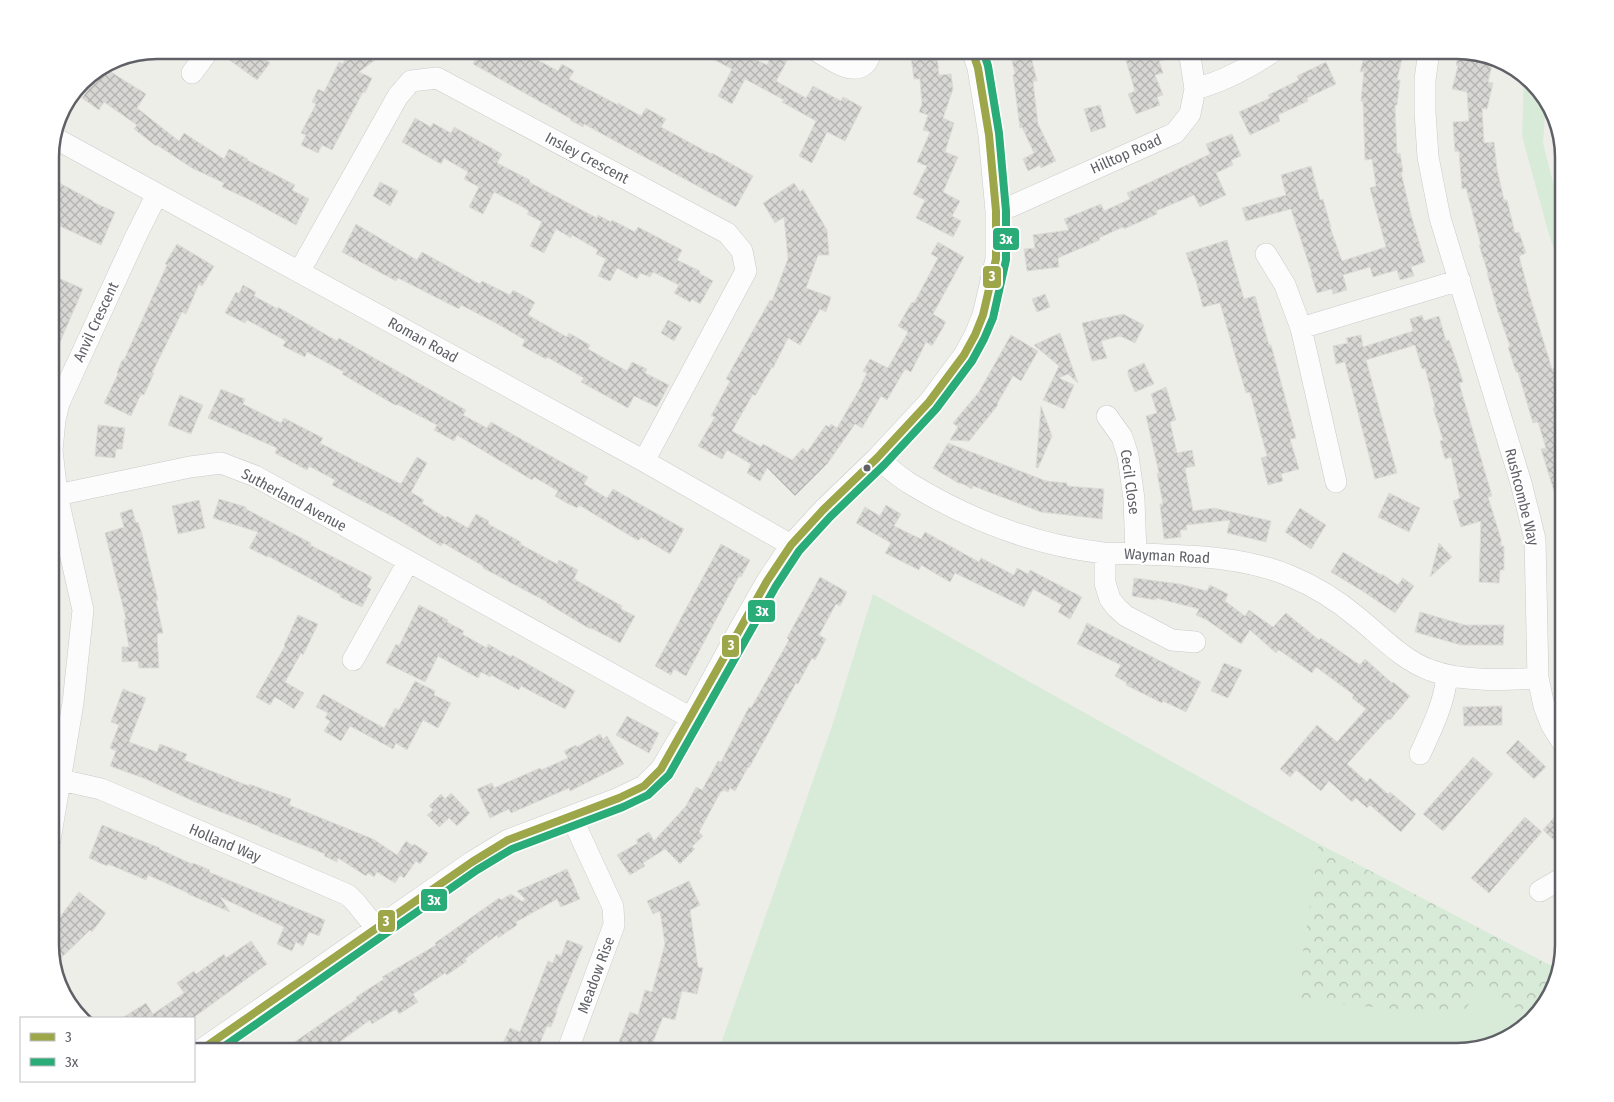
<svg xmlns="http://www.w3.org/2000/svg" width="1614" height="1102" font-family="'Fira Sans Condensed',sans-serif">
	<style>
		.grass { fill: #d8ead8 }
		.forest { fill: url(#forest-crowns) }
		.building { fill: url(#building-cross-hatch); stroke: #ddddd8 }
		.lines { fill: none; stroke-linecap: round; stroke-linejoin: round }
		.minor-casing { stroke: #cacaca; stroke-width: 22 }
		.minor { stroke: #fcfcfc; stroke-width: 21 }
		.bus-1-casing { stroke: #fff; stroke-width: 11 }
		.bus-2-casing { stroke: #fff; stroke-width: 11 }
		.bus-1 { stroke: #9da648; stroke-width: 8 }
		.bus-2 { stroke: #29ac78; stroke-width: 8 }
		.bus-dot { fill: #5f6167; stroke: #fff; stroke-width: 2 }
		.labels { text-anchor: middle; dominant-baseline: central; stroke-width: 4; stroke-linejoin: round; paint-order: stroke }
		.street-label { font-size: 15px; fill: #5f6167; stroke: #fff }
		.rim { fill: none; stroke: #5f6167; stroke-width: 2.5 }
		.line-badge { stroke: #fff; stroke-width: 2 }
		.badge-label { font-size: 14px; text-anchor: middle; font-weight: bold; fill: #fff }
	</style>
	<defs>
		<pattern id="forest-crowns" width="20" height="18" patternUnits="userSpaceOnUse" patternTransform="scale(1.25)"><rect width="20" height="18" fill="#d8ead8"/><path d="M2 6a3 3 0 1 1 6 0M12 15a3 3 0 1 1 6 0" fill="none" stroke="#b2c1b3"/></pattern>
		<pattern id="building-cross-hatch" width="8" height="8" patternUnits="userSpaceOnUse" patternTransform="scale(1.25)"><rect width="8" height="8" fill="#d8d7d4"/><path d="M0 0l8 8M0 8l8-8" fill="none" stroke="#b2b2b0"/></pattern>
	</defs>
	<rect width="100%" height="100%" fill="#eeeee9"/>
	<path class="grass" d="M1524,77l22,25 -3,41 21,82v55l-16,-49 -26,-95z
		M873,594l446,250 238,125 -11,36 -36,33 -53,14h-739l115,-329z"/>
	<path class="forest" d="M1319,844l238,125 -11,36 -13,12 -51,-28 -22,26 -164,-15z"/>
	<path class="building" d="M235,50h18l17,13 -13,17 -29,-21z
		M349,50h39l-29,22 13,6 -7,15 -2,-1 -31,58 -10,-5 -4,8 -17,-8 5,-10 -5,-2 15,-29 -4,-2 6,-13 6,3 15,-30 4,2z
		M481,50h38l39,21 4,-7 12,7 -5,8 49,26v-2l23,13 5,-8 20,11 -5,8 50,27 1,-1 41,23 -17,31 -152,-83 -1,3 -13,-7 1,-1 -98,-55z
		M695,50h41l31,15 5,-11 15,7 -11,20 30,17 7,-12 28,15 2,-4 19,10 -17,34 -18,-9 -15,31 -13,-7 17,-35 -34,-19 2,-2 -39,-21 -13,25 -14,-8 14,-27z
		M1123,50h54v6l-18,5 4,12 -8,2 8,20 -6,2 3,8 -24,9 -8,-20 7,-3z
		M1366,50h38l-7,30h3l-3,25h-2l2,49 3,-1 3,19h-2l10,43 14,47 -14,5 3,9 -14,4 -3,-10 -24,7 -3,-10 -27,8 4,15 -14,4 -1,-5 -15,4 -6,-19h1l-21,-65 -45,12 -4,-13 44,-13 -5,-20 30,-9 9,34 3,-1 8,28h-1l12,34 44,-14 -16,-59 6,-2 -4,-27 -7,1 -2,-58 -2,-1 3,-30 -4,1z
		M1459,51l34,10 -5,21 5,1 -6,26 -5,-1 2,35 10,-1 3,27 7,31h3l8,33 4,-1 7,21 -7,3 11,41 22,72 4,-1 8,27v118l-3,1 -20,-65 5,-1 -8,-26 -5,1 -15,-51h-2l-8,-25 2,-1 -12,-34 -11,-39h1l-9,-28h2l-15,-57 -4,1 -3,-38 -4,1 -2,-30 16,-1 -2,-29 -15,-3 6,-23 -2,-1z
		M937,55l2,20 12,-1 2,15 -10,29 11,5 -9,29 13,5 -15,35 17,9 -8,15 9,5 -8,16 -37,-19 9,-18 -12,-6 14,-28 -10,-4 13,-30 -7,-2 5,-15 -9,-3 3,-8 -2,-25h-6l-3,-21z
		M1031,56l6,25h-4l5,43 18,37 -15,7 -1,-3 -12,6 -5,-12 11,-6 -12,-26 -2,1 -7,-53 2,-1 -3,-13z
		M1326,62l10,22 -29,14 1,3 -30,14 2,6 -30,14 -11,-23 31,-14 -2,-3 31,-15 -2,-4z
		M103,67l43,27 -9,14 42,33 5,-8 40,26 5,-10 19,10 -1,1 48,25 -3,5 17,9 -13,26 -48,-26 -26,-12 2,-4 -32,-15 -35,-23 -1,1 -22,-17 3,-4 -33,-23 -5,8 -17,-12z
		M1100,105l6,22 -15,5 -7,-23z
		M415,118l16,9 2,-4 18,10 3,-6 48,27 -5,9 33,17 -1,2 68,36 1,-3 13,7 1,-2 23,12 3,-5 44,23 -5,10 23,11 -1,2 14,8 -13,23 -8,-5 -2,3 -16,-9 5,-8 -26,-13 -3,5 -10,-4 -3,6 -20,-11 -7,13 -12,-5 8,-17 -10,-5 2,-4 -26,-15 -1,3 -15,-9 -12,24 -14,-7 12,-24 -15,-8 2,-3 -8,-5 -27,-14 -11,22 -14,-7 10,-20 -15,-8 4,-7 -24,-14 -3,6 -39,-22z
		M1232,134l9,22 -10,4 2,5 -17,8 10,22 -26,12 -6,-12 -38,16 1,3 -33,15 -1,-2 -24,11 1,2 -42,18 1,9 -32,4 -3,-22 11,-1 -2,-13 36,-5 -5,-11 37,-15 3,7 26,-12 -3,-6 83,-39 -4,-10z
		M50,178l43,23v1l22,10 -14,33 -50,-23 8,-14 -9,-4z
		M380,182l18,9 -8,15 -17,-10z
		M794,183l6,9 3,-3 24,41 2,25h-11l-12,33 25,9 -5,15 -6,-3 -20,36 -12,-7 -15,30 -1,-1 -17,29 -2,-2 -21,37 29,16 2,-3 29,16 11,-12 4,4 19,-27 3,2 2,-3 6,4 25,-43h-1l6,-12 -4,-2 7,-12 18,9 20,-36 -10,-6 14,-24 2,1 24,-45 -7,-4 7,-12 26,15 -31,57 13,8 -14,24 -6,-4 -15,30 -6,-3 -18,31 -6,-4 -19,32 -7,-4 -28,40 -32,32 -28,-28 -7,13 -13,-8 4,-9 -24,-14 -5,9 -24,-13 17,-29 -4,-1 19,-35 -4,-2 44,-79 2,1 16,-42 -4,-42 -9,6 -12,-20z
		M356,224l61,36 5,-8 58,32 2,-3 28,14 3,-5 22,12 -7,13 39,22 2,-4 21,12 -2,4 39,22 5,-9 15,7 -2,4 24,12 -12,22 -23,-11 -6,12 -47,-26 3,-4 -37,-21 -1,2 -24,-13 3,-6 -29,-17 -35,-18 -2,4 -61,-31 -2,3 -54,-29z
		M1227,240l17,59 11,-3 14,49h2l25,93 -6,1 9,30 -18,5 2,7 -15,4 -7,-27 6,-2 -9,-33 -8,-31 -4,1 -26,-90 -17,4 -8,-30h-1l-8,-24z
		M177,244l37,22 -12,20 -3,-2 -13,30 -4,-2 -30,61h2l-10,22 -3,-1 -10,22 -27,-13 14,-29 -1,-1 5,-13h2l32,-71 11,-24 -2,-1z
		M54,276l29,13 -33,76v-79z
		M243,285l13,7 -2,4 24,13v-2l59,34 2,-3 127,72 -3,5 24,13 4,-6 97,55 -4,7 23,14 6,-9 71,40 -14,25 -29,-17 -2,3h-2l-58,-35 -2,3 -12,-6 -10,-6 3,-5 -24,-14 -2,3 -75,-45 -3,6 -20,-11 3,-5 -38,-20h-4l-53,-31 2,-2 -37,-20 -2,5 -22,-11 3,-5 -39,-21 -2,3 -20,-10 11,-21 3,2z
		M1045,294l5,13 -13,5 -5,-13z
		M1123,314l21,11 -9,18 -15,-7 -19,5 6,17 -15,3 -10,-38z
		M1422,315l2,6 15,-5 7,25 3,-1 10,29 4,13 -4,1 33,113 -4,1 13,42v7h3v24h-4l-1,13 -20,-1 2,-61 -20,6 -8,-26 7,-3 -9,-41 -6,2 -5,-18 3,-1 -10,-32 2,-1 -10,-39 -3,1 -7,-24 -49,15 31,113 -22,6 -30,-117 -9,2 -3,-18 15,-3 -2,-5 15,-3 2,12 50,-16 -3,-12z
		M668,320l14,7 -8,14 -13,-8z
		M1060,333l18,50 -10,-9 -9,4 15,7 -10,24 -21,-9 16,-34 -25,-21z
		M1011,335l27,16 -17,30 -8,-5 -16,28 1,1 -29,36 -19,-1 8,-13 -5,-4 26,-31z
		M1144,363l10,21 -19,8 -7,-17v-5z
		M1166,387l10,33 -6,2 7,31 15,-3 3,16 -10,2 8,43 21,-3 57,13 -5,21 -39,-9 3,-13 -44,5 1,5h-7l1,7 -17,2 -4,-35h3l-6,-31h2l-13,-57 11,-3 -6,-19z
		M221,389l24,10 -2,5 38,19 3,-5 39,20 -3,5 81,41 16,-27 10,6 -16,29 13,8 -2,3 24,15 1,-2 21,12 8,-14 13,7 -1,3 33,18 -1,2 37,20 2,-4 19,10 -4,9 48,27 -1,3 14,7 -15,27 -29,-15 -1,1 -43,-26v-1l-64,-34v-2l-40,-23 -2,3 -44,-27 -65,-34 3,-5 -26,-14 -2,4 -32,-17 2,-5 -69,-30z
		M180,395l23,10 -12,29 -23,-9z
		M1041,406l11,30 -14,32 -2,-1z
		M98,425l27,3 -3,21h-6l-1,9 -20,-2z
		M948,443l98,38 21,2v3l37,3 -2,30 -61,-7 -68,-26 -1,3 -11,-6 -1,1 -27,-16z
		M1389,493l31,15 -11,24 -31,-15z
		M219,499l27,8v2l65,34 -1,2 62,32 -5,10 4,2 -9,18 -22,-10 1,-2 -73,-39 -1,1 -18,-9 9,-16 -45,-14z
		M199,500l6,28 -27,6 -6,-28z
		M886,505l15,9 -7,12 27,13 4,-7 54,30 2,-4 33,17 3,-7 11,6 2,-4 52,27 -12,22 -12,-7 4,-7 -29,-16 -9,18 -69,-34 -5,9 -29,-17 -2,5 -34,-17 6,-10 -35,-20 9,-16 15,9z
		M1300,508l26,17 -15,24 -26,-17z
		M132,509l4,14 2,-1 4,12 16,66 -2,1 7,32 -6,1 2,34h-20l-1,-7 -16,1v-15h7l-5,-27 2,-1 -21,-86 19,-6 -4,-14z
		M1439,543l13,14 -22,20z
		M721,544l29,16 -9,17 -2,-1 -53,100 -12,-7 -3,6 -16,-9z
		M1343,552l38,23 1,-1 16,11 5,-7 11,8 -19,27 -31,-21 -33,-20z
		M820,577l27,15 -7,14 -4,-2 -17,31 7,4 -11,21 -3,-2 -14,26 -2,-1 -47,85 -1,-1 -13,24 -5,-3 -2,4 -4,-2 -2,2 -1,-1 -22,41 4,4 -11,11 3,2 -15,15 -15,-15 -22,14 2,3 -15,9 -13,-20 21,-12 -2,-3 13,-8 5,9 32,-35 10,-19 6,3 16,-29 3,1 28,-55 2,1 38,-68 -2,-2z
		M1134,578l46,6 27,7 3,-6 18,9 -3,7 20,15 4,-6 24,17 13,-14 33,27 2,-2 39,27 5,-6 27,24 1,-1 17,14 -20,24 -2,-1 -41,45 20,18 3,-4 18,16 2,-2 26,22 -15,18 -31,-27 -3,3 -11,-10 -4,4 -23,-21 -8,10 -25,-21 -6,7 -10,-8 37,-44 20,17 29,-33 -14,-11 2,-3 -38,-28 -4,6 -33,-23 -3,3 -26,-23 -9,14 -34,-24 -11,-5 3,-6 -43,-11v2l-24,-4z
		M419,605l29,15 -1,2 17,9 -2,3 25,14 1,-4 23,13 1,-2 63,36 -10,18 -44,-23 -2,4 -28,-15 -1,2 -9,-5 -3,6 -40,-22 -13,26 -39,-19 10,-19 3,2z
		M1420,612l45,13h39l-1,20h-42l-46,-13z
		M298,615l20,9 -15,31 -2,-2 -16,29 19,11 -10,16 -19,-12 -5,8 -14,-8 29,-51 -1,-1z
		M1087,623l114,59 -15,30 -23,-11 -1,2 -36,-18 1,-2 -12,-7 6,-11 -44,-21z
		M1224,663l18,7 -14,28 -17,-7z
		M415,681l20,10 -1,4 17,8 -13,25 -15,-8 -16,30 -11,-7 -3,6 -43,-23 -9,15 -17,-10 6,-10 -5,-3 3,-5 -12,-6 7,-13 61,34 11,-20 4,2z
		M123,689l23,9 -17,44 28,10 3,-8 27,10 -3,6 65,26v-2l42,15 -2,6 84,34 24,16 9,-14 7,5 1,-2 14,9 -8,11 -4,-3 -12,17 -4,-3 -5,8 -18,-11 -3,5 -6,-4 -2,3 -28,-18 -1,4 -13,-6 1,-2 -65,-26v-1l-65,-25 -49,-23 -36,-13 6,-15 -6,-3 9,-23 -8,-3z
		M1502,706v19l-38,1 -1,-19z
		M627,716l32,17 -10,20 -33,-18z
		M600,734l3,5 4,-3 17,28 -54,27 -1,-3 -58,25 -2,-4 -19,9 -13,-29 15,-6 2,5 46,-20 1,2 27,-12 -4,-7 12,-6 1,2z
		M1518,740l28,27 -12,12 -28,-26z
		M1473,757l20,17 -50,57 -20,-17z
		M451,793l19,20 -13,13 -8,-8 -10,9 -12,-12 6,-5 -4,-4 12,-12 4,5z
		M1564,806v26l-8,10 -13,-12z
		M1525,817l17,15 -53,61 -18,-15z
		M102,825l58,23 -1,1 33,15 1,-1 17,7 -1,2 116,48 -6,16 -10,-4 -6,14 -7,-4 -4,9 -15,-7 7,-17 -64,-30 10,15 -42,-18v-1l-40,-18 -2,5 -38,-16 -1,2 -18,-8z
		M567,869l13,30 -19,8 -4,-8 -41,23 1,3 -19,13 -1,-3 -32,24 2,2 -20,14 -2,-2 -32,21 5,8 -19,12 -3,-5 -24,15 -2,-4 -32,23 6,9h-64l77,-53 -1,-2 28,-18 -2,-2 54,-32 -1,-2 64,-45 2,2 10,-6 12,8 2,-3 -8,-8z
		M689,881l11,24 -10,5 8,57 5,1 -6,26 -15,-3 -7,29 -12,-3 -14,35h-34l15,-40 8,3 7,-25 7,2 13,-48 -5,-33 -7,3 -6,-13z
		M79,892l27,21 -14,19 -2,-2 -29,28 -11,-12v-16z
		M567,940l16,6 -27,65 1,1 -6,15 -4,-1 -11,26h-37l11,-24 10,4 28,-71 5,2 3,-9 5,2z
		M251,941l16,23 -74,54h-71l24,-15 7,11 31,-21 -7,-10 17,-12 2,3 28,-20 2,4z"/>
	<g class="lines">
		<defs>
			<path id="minor" d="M815,50c13,7 36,27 50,14 4,-4 5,-8 5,-14
				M1429,50l-4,30v32l3,45 12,61 81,265 14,56 3,139 6,28 8,20 12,19
				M192,73l17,-23
				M1195,89c30,-8 54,-21 80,-39
				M53,137l591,324 147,84
				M996,211l16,-5 163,-73 15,-19 5,-25 -6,-39
				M1266,254l19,31 16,43 35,154
				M299,272l99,-176 13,-15 26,-3 290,155 15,18 4,20 -102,190
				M1301,328l159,-48
				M1107,416l15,21 6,19 6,43 2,55
				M877,458c10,8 21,18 32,25 59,36 126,62 194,70 13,1 26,0 38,1 51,2 101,2 149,22 24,10 47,24 67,41 23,18 45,43 73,53 31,12 75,10 108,8
				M57,495l133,-28 31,-4 34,13 436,242
				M1105,553v30l5,16 7,9 9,8 46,24 23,2
				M353,660l55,-98
				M1420,754c12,-26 24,-50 27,-78
				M61,780l40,9 247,106 8,8 20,25
				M50,840l23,-137 10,-93 -26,-115 -5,-45 3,-30 4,-17 77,-167 21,-42
				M1540,891l24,-14
				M224,1034l12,18
				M198,1052l274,-190 36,-22 111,-42 25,-12 17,-17 30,-51 48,-88 28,-49 24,-36 32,-35 54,-52 52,-56 35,-47 11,-20 8,-20 13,-56v-48l-7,-76 -11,-67 -6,-18
				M567,1052l47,-127 -1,-18 -42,-91"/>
		</defs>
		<use href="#minor" class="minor-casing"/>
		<use href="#minor" class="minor"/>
		<defs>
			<path id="bus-1" d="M198,1052l274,-190 36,-22 111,-42 25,-12 17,-17 106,-188 24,-36 32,-35 54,-52 52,-56 35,-47 11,-20 8,-20 13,-56v-48l-7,-76 -11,-67 -6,-18"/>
			<path id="bus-2" d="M216,1052l261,-182 35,-21 111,-42 25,-12 21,-20 107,-189 23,-35 31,-34 54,-52 52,-56 36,-48 12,-22 9,-21 13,-58v-49l-7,-78 -11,-67 -5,-16"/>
		</defs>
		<use href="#bus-1" class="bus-1-casing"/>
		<use href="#bus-2" class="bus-2-casing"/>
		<use href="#bus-1" class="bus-1"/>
		<use href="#bus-2" class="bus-2"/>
	</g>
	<circle class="bus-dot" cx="867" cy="468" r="4.5"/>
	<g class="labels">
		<g class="street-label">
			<text transform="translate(1126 154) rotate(-24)">Hilltop Road</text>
			<text transform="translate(587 158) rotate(28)">Insley Crescent</text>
			<text transform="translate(96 322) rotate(-65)">Anvil Crescent</text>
			<text transform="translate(423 340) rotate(29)">Roman Road</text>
			<text transform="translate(1130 482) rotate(82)">Cecil Close</text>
			<text transform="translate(1522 497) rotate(76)">Rushcombe Way</text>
			<text transform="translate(294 500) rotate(28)">Sutherland Avenue</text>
			<text transform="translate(1167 556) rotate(3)">Wayman Road</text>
			<text transform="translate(225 843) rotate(23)">Holland Way</text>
			<text transform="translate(596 975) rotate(-70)">Meadow Rise</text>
		</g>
	</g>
	<path d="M0 0H1614V1102H0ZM157 59H1457A98 98 0 0 1 1555 157V945A98 98 0 0 1 1457 1043H157A98 98 0 0 1 59 945V157A98 98 0 0 1 157 59Z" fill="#fff" fill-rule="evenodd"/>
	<path class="rim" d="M157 59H1457A98 98 0 0 1 1555 157V945A98 98 0 0 1 1457 1043H157A98 98 0 0 1 59 945V157A98 98 0 0 1 157 59Z"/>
	<g class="line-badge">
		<rect x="992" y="227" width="28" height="24" rx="5" fill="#29ac78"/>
		<rect x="982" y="265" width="20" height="24" rx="5" fill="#9da648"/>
		<rect x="747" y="599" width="29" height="24" rx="5" fill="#29ac78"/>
		<rect x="721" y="634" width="19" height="24" rx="5" fill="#9da648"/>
		<rect x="420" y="888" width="28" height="24" rx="5" fill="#29ac78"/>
		<rect x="377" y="909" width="19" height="24" rx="5" fill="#9da648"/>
	</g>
	<g class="badge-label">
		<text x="1006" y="244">3x</text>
		<text x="992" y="281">3</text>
		<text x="762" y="616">3x</text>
		<text x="731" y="650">3</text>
		<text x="434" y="905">3x</text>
		<text x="386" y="926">3</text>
	</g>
	<rect x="20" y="1017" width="175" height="65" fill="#ffffff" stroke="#bfc0c2"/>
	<rect x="30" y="1033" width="25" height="8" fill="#9da648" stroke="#bfc0c2"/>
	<text x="65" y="1042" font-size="15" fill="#5f6167">3</text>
	<rect x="30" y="1058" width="25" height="8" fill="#29ac78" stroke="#bfc0c2"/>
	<text x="65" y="1067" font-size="15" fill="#5f6167">3x</text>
</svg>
